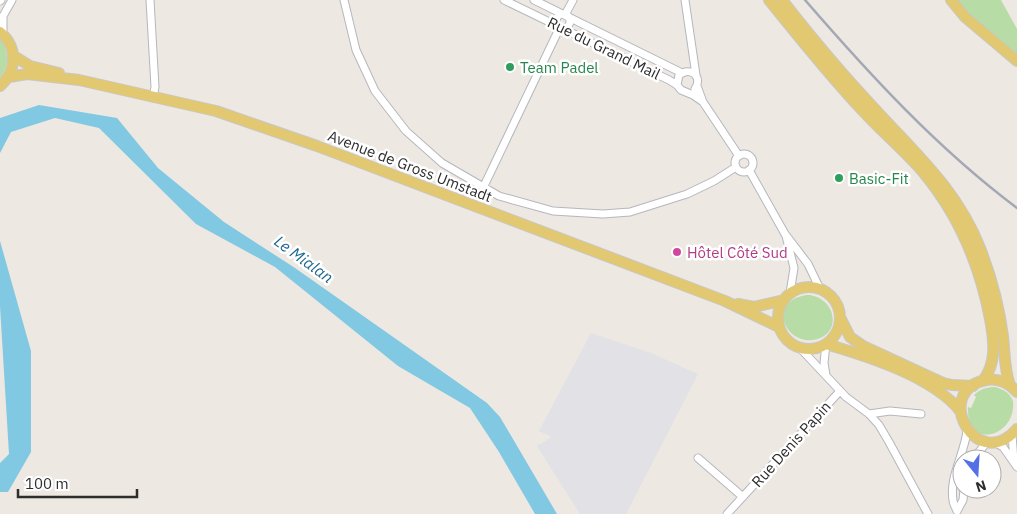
<svg xmlns="http://www.w3.org/2000/svg" width="1017" height="514" font-family="'IBM Plex Sans',sans-serif">
	<style>
		.industrial { fill: #e2e1e6 }
		.green { fill: #b7dca5 }
		.water { fill: #81c8e2 }
		.lines { fill: none; stroke-linecap: round; stroke-linejoin: round }
		.street-casing { stroke: #b5b7bf; stroke-width: 9 }
		.primary-casing { stroke: #c8c8c8; stroke-width: 12 }
		.street { stroke: #fff; stroke-width: 7 }
		.primary { stroke: #e1c871; stroke-width: 10 }
		.rail { stroke: #a4a7b5; stroke-width: 2.5 }
		.leisure-dot { fill: #2e9e5b; stroke: #fff; stroke-width: 2 }
		.hotel-dot { fill: #d1479c; stroke: #fff; stroke-width: 2 }
		.labels { text-anchor: middle; dominant-baseline: central; stroke-width: 5; stroke-linejoin: round; paint-order: stroke }
		.street-label { font-size: 15px; fill: #2d2d2d; stroke: #fff }
		.leisure-label { font-size: 15px; fill: #27864d; stroke: #fff; text-anchor: start }
		.hotel-label { font-size: 15px; fill: #b23c85; stroke: #fff; text-anchor: start }
		.water-label { font-size: 16px; font-style: italic; fill: #1e6890; stroke: #fff }
	</style>
	<rect width="100%" height="100%" fill="#ede8e1"/>
	<path class="industrial" d="M591,333l60,20 47,21 -72,140h-46l-43,-68 15,-9 -13,-6z"/>
	<path class="green" d="M951,0h50l16,29v32z
		M0,39c9,12 10,26 0,39z
		M810,295c10,2 17,7 21,16 11,30 -34,41 -46,13 -7,-18 9,-29 25,-29z
		M995,387c8,2 15,6 18,14 4,35 -47,51 -45,6l3,1 5,-11 -2,-2c6,-6 13,-8 21,-8z"/>
	<path class="water" d="M39,105l78,13 41,50 66,54 71,46 192,135 13,14 57,97h-22l-36,-62 -29,-44 -72,-42 -123,-99 -79,-43 -97,-96 -44,-10 -44,14 -11,21v-35z
		M0,241l31,110v101l-23,40h-8v-29l9,-9 -9,-148z"/>
	<g class="lines">
		<defs>
			<path id="street" d="M150,0l5,87 -2,11
				M344,0l12,50 19,41 31,40 36,32 57,33 54,15 50,3 27,-2 57,-18 27,-13 22,-14
				M504,0l165,80 8,5 4,5 12,5 10,7
				M534,0l148,73
				M685,0l11,75
				M0,1l1,-1
				M556 21a7 7 0 1 1 14 0a7 7 0 1 1-14 0Z
				M565,15l8,-15
				M3,34v-18l9,-16
				M677,85l2,-10c12,-9 24,2 16,14
				M697,86l6,16 36,54
				M735 163a9 9 0 1 1 18 0a9 9 0 1 1-18 0Z
				M749,170l36,64 23,30 12,25
				M483,188l77,-161
				M786,236l8,32 -4,25
				M826,344l-2,19 2,12
				M799,347l47,50 23,17 10,11 10,17 39,72
				M869,414l21,-3 31,3
				M1012,435l2,26
				M994,442l9,5 14,20
				M698,458l45,39
				M973,459l14,-17
				M957,511c-1,-3 -4,-7 -4,-11 -4,-23 12,-47 14,-70
				M957,511l6,-11 1,-11
				M727,514l113,-123"/>
			<path id="primary" d="M769,0c30,37 60,75 93,110 20,22 42,40 61,62 35,42 57,94 67,147 4,22 7,43 -7,62
				M782,0c29,37 59,73 91,107 41,45 84,82 107,141 11,28 19,58 23,88 2,17 1,33 7,49
				M951,0l14,17 52,44
				M0,32c18,15 17,39 0,54
				M14,56l16,10 29,7
				M9,77l18,-3 52,6 137,31 101,35 408,155 54,26
				M778 318a31 31 0 1 1 62 0a31 31 0 1 1-62 0Z
				M738,304l16,3 30,-7
				M841,319l9,18 13,9 80,37 9,2 21,1
				M826,344c41,12 108,33 135,68
				M1017,392c-8,-9 -19,-14 -31,-12 -55,11 -9,95 31,49"/>
		</defs>
		<use href="#street" class="street-casing"/>
		<use href="#primary" class="primary-casing"/>
		<use href="#street" class="street"/>
		<use href="#primary" class="primary"/>
		<path class="rail" d="M805,0c65,75 132,148 212,208"/>
	</g>
	<g class="leisure-dot">
		<circle cx="510" cy="67" r="5"/>
		<circle cx="839" cy="178" r="5"/>
	</g>
	<circle class="hotel-dot" cx="677" cy="252" r="5"/>
	<g class="labels">
		<g class="street-label">
			<text transform="translate(604 48) rotate(26)">Rue du Grand Mail</text>
			<text transform="translate(410 166) rotate(21)">Avenue de Gross Umstadt</text>
			<text transform="translate(791 444) rotate(-48)">Rue Denis Papin</text>
		</g>
		<g class="leisure-label">
			<text x="520" y="67">Team Padel</text>
			<text x="849" y="178">Basic-Fit</text>
		</g>
		<g class="hotel-label">
			<text x="687" y="252">Hôtel Côté Sud</text>
		</g>
		<g class="water-label">
			<text transform="translate(304 259) rotate(36)">Le Mialan</text>
		</g>
	</g>
	<g transform="translate(977 474) rotate(162)"><circle r="24" fill="#ffffff" stroke="#ababab"/>
	<path d="M0-4L9 19L0 12L-9 19Z" fill="#556fe6"/>
	<text y="-8" font-size="14" font-weight="bold" text-anchor="middle" fill="#2d2d2d">N</text>
	</g>
	<path d="M18 489v8h119v-8" fill="none" stroke="#2d2d2d" stroke-width="2.5"/>
	<text x="25" y="489" font-size="15" fill="#2d2d2d" stroke="#ffffff" stroke-width="4" paint-order="stroke">100 m</text>
</svg>
